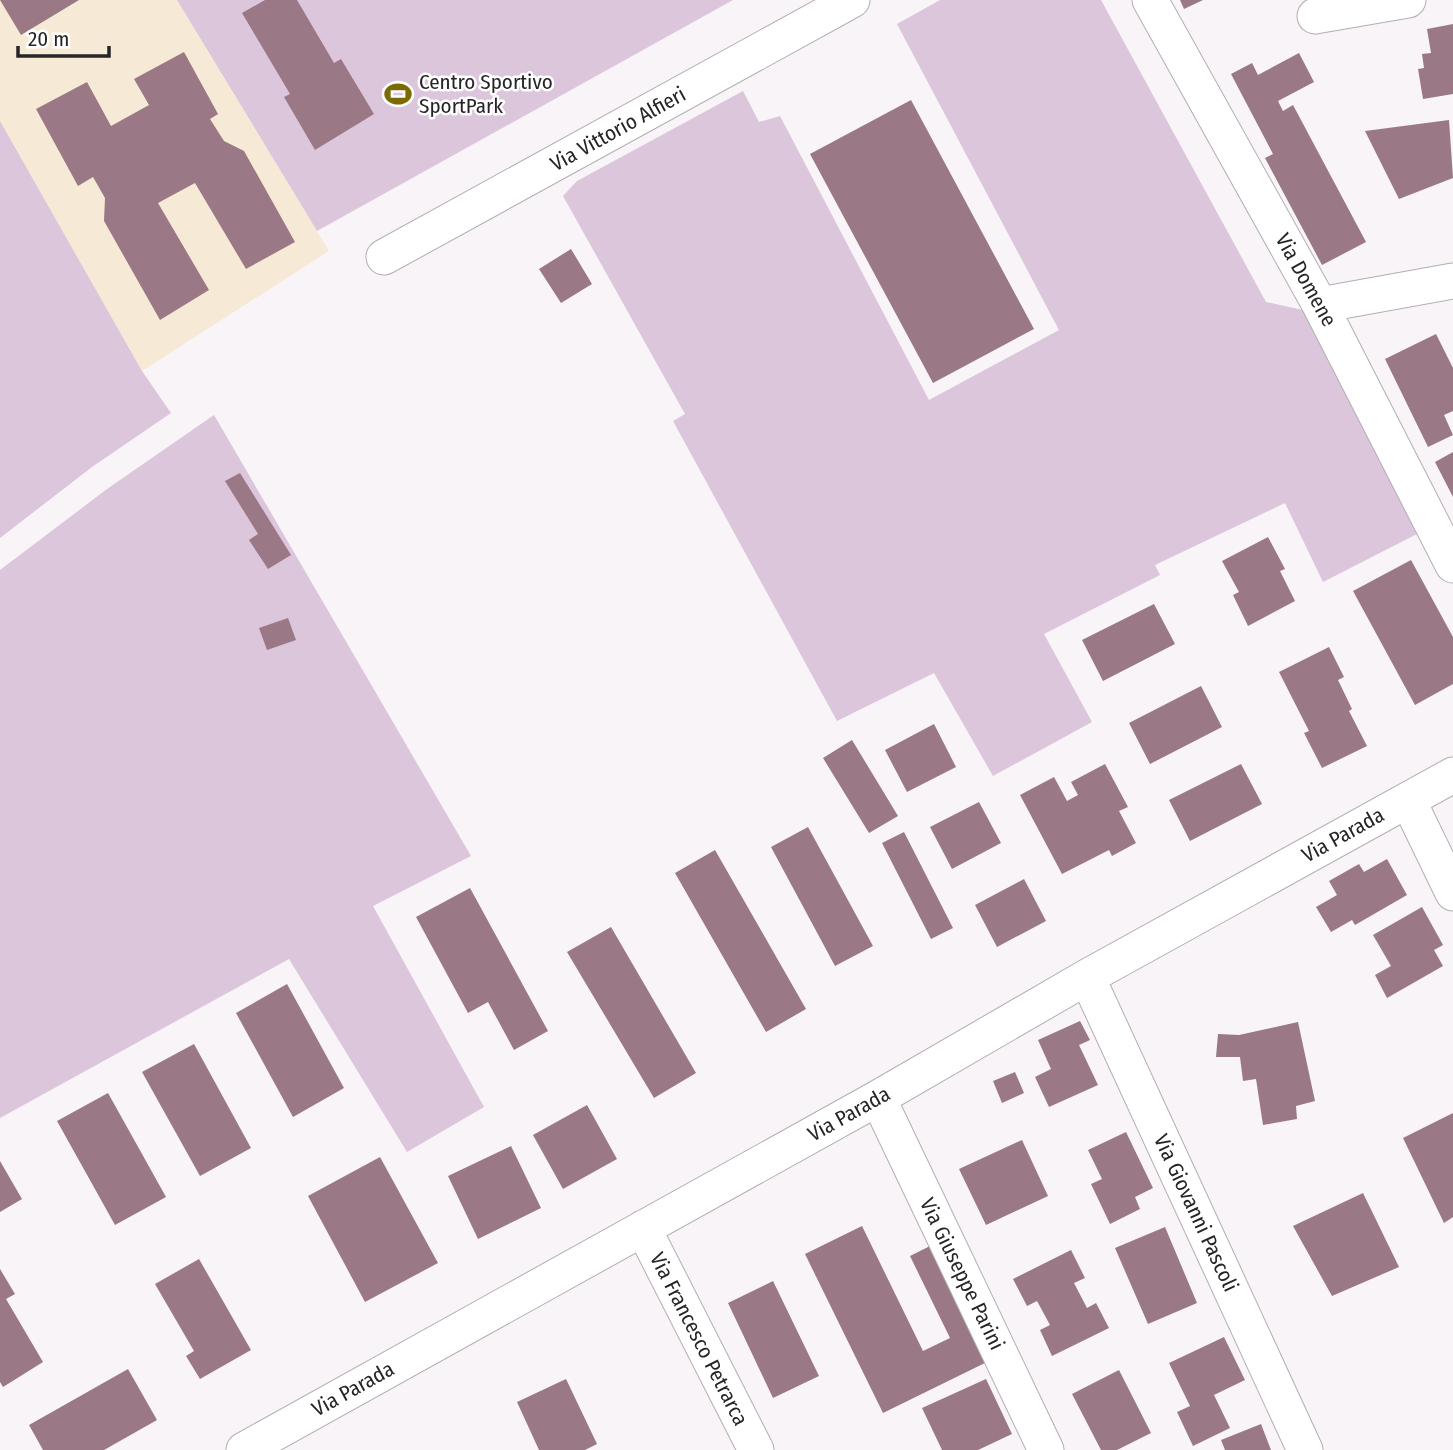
<svg xmlns="http://www.w3.org/2000/svg" width="1453" height="1450" font-family="'Fira Sans Condensed',sans-serif">
	<style>
		.commercial { fill: #f6ead6 }
		.green { fill: #dcc6db }
		.building { fill: #9b7885 }
		.lines { fill: none; stroke-linecap: round; stroke-linejoin: round }
		.minor-casing { stroke: #b2aeb2; stroke-width: 37 }
		.minor { stroke: #fff; stroke-width: 35 }
		.labels { text-anchor: middle; dominant-baseline: central; stroke-width: 5; stroke-linejoin: round; paint-order: stroke }
		.poi-label { font-size: 21px; fill: #262426; stroke: #fff; text-anchor: start }
		.street-label { font-size: 21px; fill: #262426; stroke: #fff }
	</style>
	<rect width="100%" height="100%" fill="#f8f4f8"/>
	<path class="commercial" d="M0,0h177l152,251 -187,120 -142,-250z"/>
	<path class="green" d="M177,0h556l-416,231z
		M940,0h161l165,302 37,8 114,224 -94,48 -38,-79 -130,62 5,10 -116,59 48,88 -99,54 -59,-103 -97,48 -164,-300 12,-7 -122,-218 14,-15 166,-90 16,31 21,-6 149,284 130,-70 -162,-306z
		M0,121l142,250 29,42 -79,54 -92,71z
		M214,415l257,441 -98,50 111,201 -77,45 -118,-193 -289,159v-548l107,-81z"/>
	<path class="building" d="M0,0h79l-58,35z
		M265,0h32l37,63 7,-4 33,55 -59,36 -31,-53 6,-3 -48,-81z
		M1180,0h23l-19,9z
		M1453,24v70l-30,5 -5,-30 6,-1 -2,-14 9,-1 -4,-24z
		M184,52l34,62 -8,5 14,22 20,10 51,91 -49,27 -51,-86 -37,20 51,87 -49,30 -56,-99 1,-23 -12,-21 -15,9 -42,-77 51,-27 24,44 38,-21 -15,-26z
		M1299,53l15,29 -36,19 5,10 10,-6 73,137 -44,23 -57,-107 8,-4 -42,-80 21,-11 6,12z
		M911,100l123,229 -101,54 -123,-229z
		M1449,120l4,58 -54,21 -34,-68z
		M571,249l21,35 -31,19 -22,-34z
		M1436,334l17,34v43l-9,4 9,20 -25,12 -43,-88z
		M1453,452v45l-18,-35z
		M240,473l51,82 -23,14 -19,-29 9,-6 -33,-53z
		M1268,537l17,32 -5,2 15,30 -47,25 -15,-31 6,-3 -17,-31z
		M1411,560l42,77v47l-38,21 -62,-114z
		M1154,604l21,40 -72,37 -21,-41z
		M288,618l8,22 -29,10 -8,-22z
		M1329,647l15,30 -6,3 14,29 -3,2 18,35 -45,22 -18,-35 5,-2 -30,-59z
		M1201,686l21,41 -72,37 -21,-41z
		M934,724l22,43 -49,25 -22,-42z
		M852,740l46,76 -29,17 -46,-75z
		M1105,764l23,43 -9,4 17,32 -24,13 -3,-6 -47,24 -42,-79 34,-18 13,24 11,-6 -7,-13z
		M1241,764l21,40 -72,37 -21,-41z
		M979,802l22,41 -49,26 -22,-42z
		M808,827l65,119 -38,20 -64,-119z
		M904,832l49,96 -22,11 -49,-96z
		M715,850l91,159 -40,23 -91,-159z
		M1387,859l20,36 -52,30 -3,-5 -21,12 -15,-25 21,-12 -8,-14 30,-17 5,8z
		M1024,879l22,42 -49,26 -22,-42z
		M470,888l78,143 -34,19 -26,-48 -20,11 -52,-96z
		M1422,907l21,38 -9,5 9,16 -56,32 -12,-23 16,-9 -18,-31z
		M611,927l85,146 -42,25 -87,-146z
		M287,984l57,104 -51,29 -57,-104z
		M1080,1021l10,19 -11,5 19,40 -49,22 -14,-30 16,-8 -13,-29z
		M1298,1022l17,79 -19,5 1,13 -34,6 -7,-46 -13,2 -3,-24h-24l2,-23 21,1z
		M194,1044l57,104 -51,28 -58,-104z
		M1015,1072l9,21 -22,10 -9,-22z
		M108,1093l58,104 -51,28 -58,-104z
		M587,1105l30,54 -54,30 -30,-54z
		M1453,1113v104l-9,6 -41,-85z
		M1126,1132l27,56 -18,9 5,12 -30,15 -19,-40 11,-5 -14,-29z
		M1022,1140l26,56 -62,29 -27,-56z
		M511,1146l30,62 -63,31 -30,-63z
		M380,1157l58,106 -73,39 -57,-106z
		M0,1161l22,38 -22,13z
		M1363,1193l36,74 -67,29 -39,-70z
		M862,1226l61,125 27,-13 -40,-82 24,-12 57,116 -108,53 -78,-159z
		M1165,1227l32,76 -49,21 -33,-76z
		M1071,1250l14,28 -11,5 13,25 9,-5 13,25 -57,28 -12,-26 10,-5 -13,-24 -10,5 -14,-27z
		M199,1259l52,91 -51,29 -14,-23 8,-5 -39,-67z
		M0,1269l15,25 -9,5 37,63 -40,25 -3,-5z
		M773,1281l46,95 -46,22 -45,-95z
		M1224,1337l21,43 -31,15 16,33 -37,18 -16,-34 13,-6 -21,-43z
		M128,1369l29,51 -53,30h-61l-14,-25z
		M1119,1370l32,63 -34,17h-16l-29,-56z
		M566,1379l31,65 -12,6h-46l-22,-48z
		M986,1379l26,55 -34,16h-36l-20,-42z
		M1261,1424l10,26h-46l-4,-10z"/>
	<g class="lines">
		<defs>
			<path id="minor" d="M1150,0l170,305 133,260
				M1315,16l93,-16
				M384,257l468,-257
				M1320,305l133,-24
				M1408,800l45,93
				M1087,977l218,473
				M878,1098l168,352
				M643,1228l113,222
				M244,1450l634,-352 209,-121 366,-202"/>
		</defs>
		<use href="#minor" class="minor-casing"/>
		<use href="#minor" class="minor"/>
	</g>
	<defs>
		<symbol id="stadium-bare" viewBox="-9 -9 18 18"><path d="M0-5a6.5 5 0 1 0 0 10a6.5 5 0 1 0 0-10ZM-3.5-1.8h7v3.6h-7Z" fill="#7b6a01" stroke="#fff" stroke-width="2.5" paint-order="stroke"/></symbol>
	</defs>
	<g fill-rule="evenodd">
		<use href="#stadium-bare" x="379" y="75" width="38" height="38"/>
	</g>
	<g class="labels">
		<g class="poi-label">
			<text x="419" y="82">Centro Sportivo<tspan x="419" dy="24">SportPark</tspan></text>
		</g>
		<g class="street-label">
			<text transform="translate(618 129) rotate(-29)">Via Vittorio Alfieri</text>
			<text transform="translate(1306 280) rotate(61)">Via Domene</text>
			<text transform="translate(1343 835) rotate(-29)">Via Parada</text>
			<text transform="translate(849 1114) rotate(-29)">Via Parada</text>
			<text transform="translate(1196 1213) rotate(65)">Via Giovanni Pascoli</text>
			<text transform="translate(962 1274) rotate(64)">Via Giuseppe Parini</text>
			<text transform="translate(699 1339) rotate(63)">Via Francesco Petrarca</text>
			<text transform="translate(353 1389) rotate(-29)">Via Parada</text>
		</g>
	</g>
	<path d="M18 46v10h91v-10" fill="none" stroke="#262426" stroke-width="3.5"/>
	<text x="28" y="46" font-size="21" fill="#262426" stroke="#ffffff" stroke-width="5" paint-order="stroke">20 m</text>
</svg>
